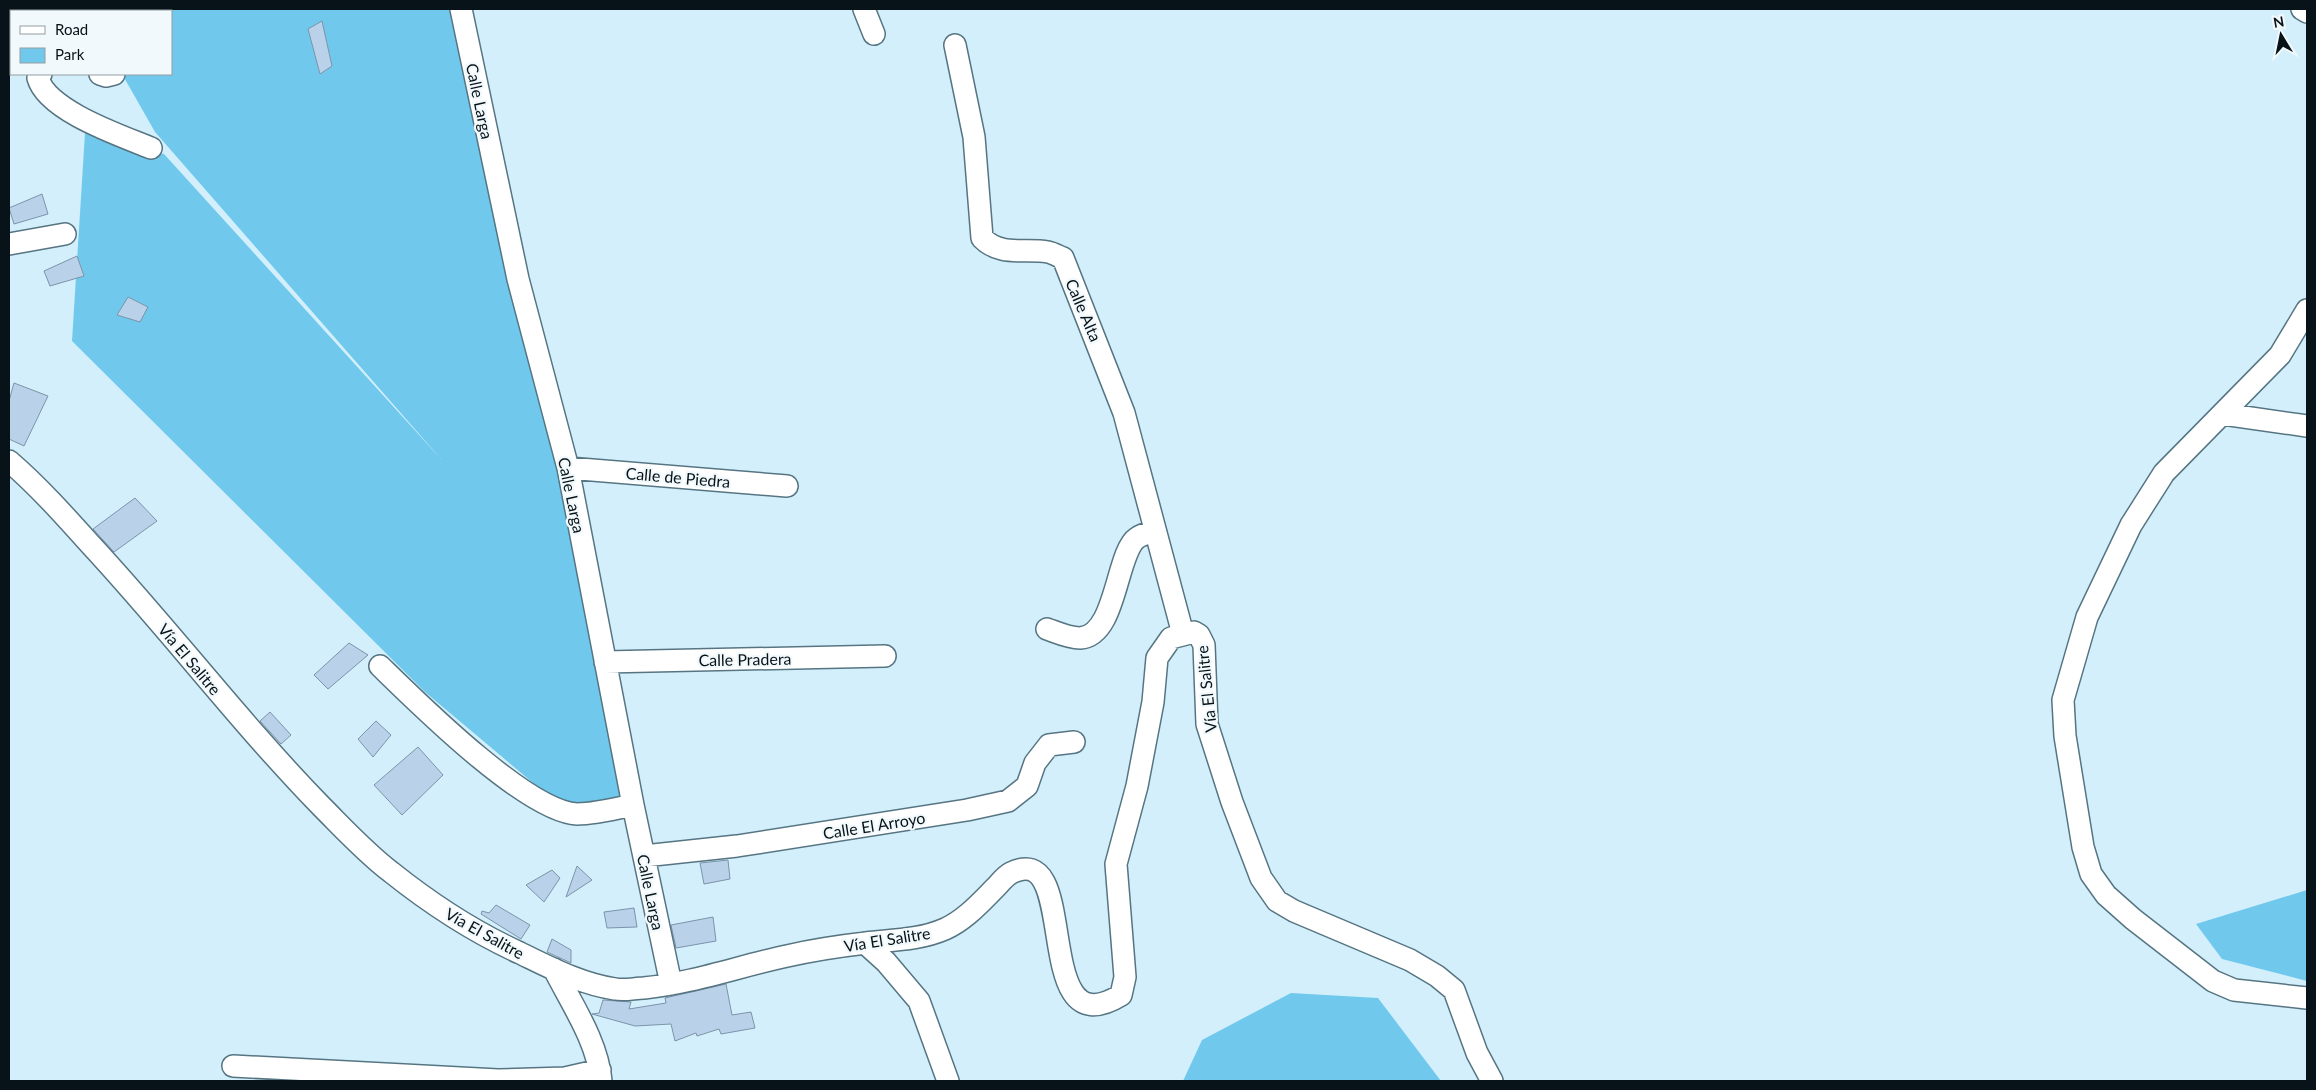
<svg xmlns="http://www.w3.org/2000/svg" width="2316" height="1090" font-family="Lato,sans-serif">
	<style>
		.green { fill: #70c9ed }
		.building { fill: #bad2e9; stroke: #7c93a9 }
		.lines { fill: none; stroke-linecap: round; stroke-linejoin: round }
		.minor-casing { stroke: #567582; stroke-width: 24 }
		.minor { stroke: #fff; stroke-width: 21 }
		.labels { text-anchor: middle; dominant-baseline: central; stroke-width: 4.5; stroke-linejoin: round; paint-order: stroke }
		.street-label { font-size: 16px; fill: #071318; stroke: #f2f9fc }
	</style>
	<rect width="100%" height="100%" fill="#d4effc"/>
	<path class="green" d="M101,9h361l171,796 -75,-1 -133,-112 -353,-351 13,-208 79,21 277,305 -286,-327 -33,-58h49v-63h-70z
		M2307,890v91l-85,-22 -26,-35z
		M1291,993l87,5 63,83h-258l19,-41z"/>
	<path class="building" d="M322,21l10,45 -12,8 -12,-45z
		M42,194l6,20 -34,10 -5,-16z
		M77,256l7,20 -34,10 -6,-15z
		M128,297l20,10 -8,15 -23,-7z
		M14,383l34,13 -24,50 -15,-7v-38z
		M135,498l22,23 -43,31 -21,-23z
		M349,643l19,12 -40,34 -14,-14z
		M270,712l21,23 -10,9 -21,-23z
		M376,721l15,14 -18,22 -15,-18z
		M418,747l25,28 -41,40 -28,-30z
		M728,860l2,19 -26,5 -4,-21z
		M577,866l15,14 -26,17z
		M552,870l8,8 -16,24 -18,-17z
		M496,905l34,20 -9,14 -40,-25 1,-3 7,2z
		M634,908l3,19 -30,1 -3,-16z
		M713,917l3,24 -40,7 -5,-23z
		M552,939l19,11v13l-24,-11z
		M726,984l6,31 19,-3 4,16 -34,6 -2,-5 -22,7 -1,-3 -21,8 -4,-17 -36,2 -43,-12 7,-1 4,-13 28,2 -2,7 37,-6 -1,-5z"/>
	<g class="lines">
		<defs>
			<path id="minor" d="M97,9l1,2
				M461,9l57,270 50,189 65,337 38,179
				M864,9l10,25
				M2302,9l5,3
				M955,45l19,92 8,101c19,19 42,10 66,14 5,1 10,4 15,6l61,155 59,221
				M41,74l-3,4c9,33 84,58 113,70
				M100,74l6,2 8,-2
				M9,244l56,-10
				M2307,310l-27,45 -116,118 -33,52 -44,92 -24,83 2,36 18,111 8,27 15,21 27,24 80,62 21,9 73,8
				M2223,414l84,12
				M9,461c29,25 55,54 81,83 80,86 150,179 232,263 22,22 44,46 69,65 40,32 83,60 129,81 31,15 61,31 95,36 10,2 20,-1 29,-1 49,-5 96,-22 143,-32 26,-6 53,-10 79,-13 26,-3 54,-3 79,-14 20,-9 35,-26 50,-41 5,-5 10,-12 16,-15 72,-36 17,179 110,122l4,-18 -9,-113 21,-78 16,-84 4,-44 14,-20 23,-6 5,3 5,10 3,79 25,78 29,76 16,23 17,10 116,49 27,16 17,14 23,63 15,28
				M568,468l219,18
				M1047,629c11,4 22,9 33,9 37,-2 36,-86 57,-100 5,-4 12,-5 18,-6
				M605,662l280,-6
				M380,666c37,36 147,146 197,148 18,0 38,-5 56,-9
				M644,856l93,-10 230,-36 41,-9 19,-15 8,-23 14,-18 25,-3
				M865,943l21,19 33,39 29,80
				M554,969c17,34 44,73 47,112
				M233,1066l265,14 67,-2 35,-8"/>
		</defs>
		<use href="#minor" class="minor-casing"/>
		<use href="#minor" class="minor"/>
	</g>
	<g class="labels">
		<g class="street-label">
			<text transform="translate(480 101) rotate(78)">Calle Larga</text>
			<text transform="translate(1084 310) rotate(67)">Calle Alta</text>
			<text transform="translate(678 477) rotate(5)">Calle de Piedra</text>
			<text transform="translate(572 495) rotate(78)">Calle Larga</text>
			<text transform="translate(190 659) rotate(50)">Vía El Salitre</text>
			<text transform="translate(745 659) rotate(-1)">Calle Pradera</text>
			<text transform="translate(1206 689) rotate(-96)">Vía El Salitre</text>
			<text transform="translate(874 825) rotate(-9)">Calle El Arroyo</text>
			<text transform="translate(651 892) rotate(78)">Calle Larga</text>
			<text transform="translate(485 933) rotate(29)">Vía El Salitre</text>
			<text transform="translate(887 939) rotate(-9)">Vía El Salitre</text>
		</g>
	</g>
	<rect width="2316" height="1090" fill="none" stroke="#071318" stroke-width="20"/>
	<rect x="10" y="10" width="162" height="65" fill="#f2f9fc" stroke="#949da1"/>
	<rect x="20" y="26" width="25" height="8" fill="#ffffff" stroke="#949da1"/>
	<text x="55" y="35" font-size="15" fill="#071318">Road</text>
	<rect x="20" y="48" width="25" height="15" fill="#70c9ed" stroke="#949da1"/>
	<text x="55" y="60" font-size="15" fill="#071318">Park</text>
	<g transform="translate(2281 35) rotate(350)" stroke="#f2f9fc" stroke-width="4" paint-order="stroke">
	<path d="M0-4L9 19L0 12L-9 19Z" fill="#071318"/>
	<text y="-8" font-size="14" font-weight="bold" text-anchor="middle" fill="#071318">N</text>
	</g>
</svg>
